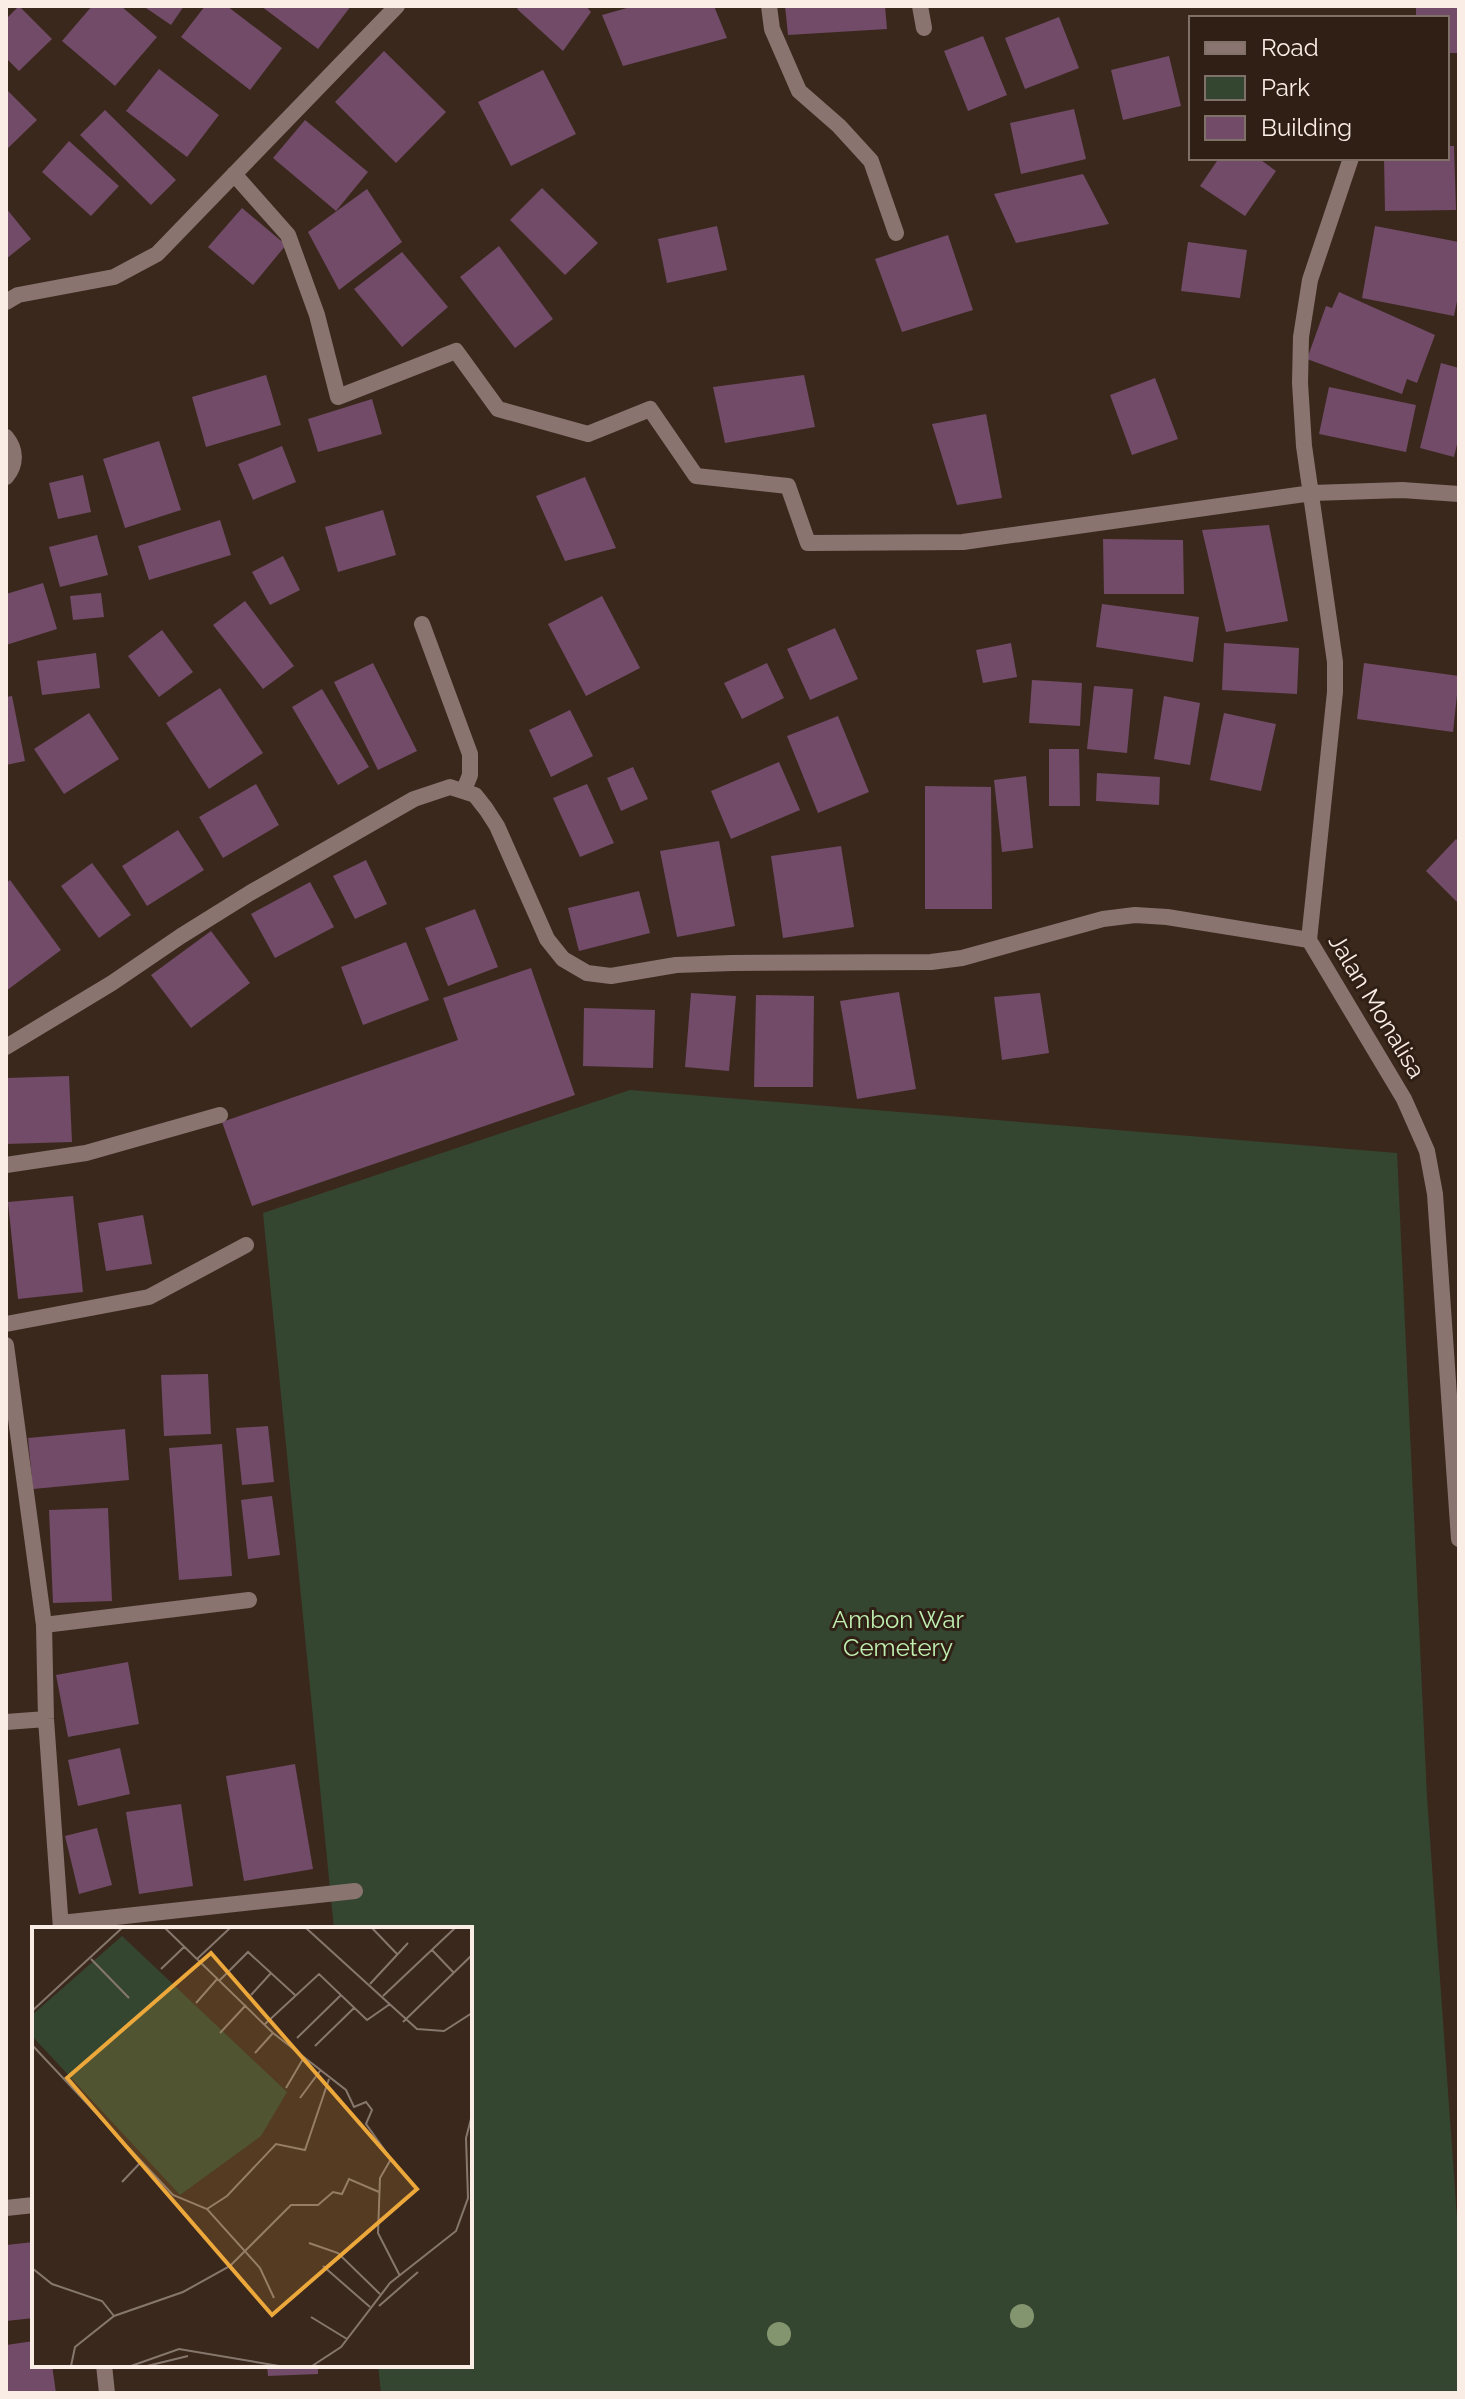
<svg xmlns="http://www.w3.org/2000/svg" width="1465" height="2399" font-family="Raleway,sans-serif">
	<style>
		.green { fill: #354630 }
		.building { fill: #714b67 }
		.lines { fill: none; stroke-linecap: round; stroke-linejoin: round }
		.minor { stroke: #8a746f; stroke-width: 16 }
		.tree { fill: #83956e }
		.labels { text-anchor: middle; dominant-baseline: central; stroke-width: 6; stroke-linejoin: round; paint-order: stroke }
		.street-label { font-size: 24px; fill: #f9ede6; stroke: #301f14 }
		.park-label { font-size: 24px; fill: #bfefb1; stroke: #301f14 }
		.inset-road { fill: none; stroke: #86776d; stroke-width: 2 }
		.view { fill: #eda83b; fill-opacity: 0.15; stroke: #eda83b; stroke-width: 4 }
		.inset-edge { fill: none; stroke: #f9ede6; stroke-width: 4 }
	</style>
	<rect width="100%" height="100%" fill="#3a281d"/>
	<path class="green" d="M630,1090l767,63 30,644 32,449v147h-1078l-3,-28h92v-436h-136l-71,-716z"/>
	<path class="building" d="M19,6l33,33 -33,32 -13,-13v-39z
		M92,6h29l36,31 -42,49 -53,-45z
		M143,6h41l-13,19z
		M205,6h22l55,42 -32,42 -69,-53z
		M261,6h90l-33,43z
		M520,6h66l5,6 -28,39 -46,-42z
		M634,6h80l13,32 -104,28 -21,-51z
		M785,6h100l2,23 -99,6z
		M1416,6h43v47h-12v-35h-31z
		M1059,17l20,51 -54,21 -20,-51z
		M983,36l24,59 -39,16 -24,-60z
		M384,51l62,61 -50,51 -61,-61z
		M1169,56l12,50 -58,14 -12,-50z
		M159,69l60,46 -32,42 -61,-46z
		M543,70l33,64 -65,32 -33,-64z
		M6,89l31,31 -31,30z
		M1074,109l12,50 -65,15 -11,-51z
		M105,110l71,70 -25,25 -71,-70z
		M305,120l63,52 -32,39 -63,-53z
		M69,141l50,45 -28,30 -49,-44z
		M1447,146h7l2,64 -71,1 -1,-53h63z
		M1219,158h39l18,13 -31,45 -45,-30z
		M1083,174l26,50 -93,19 -22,-49z
		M542,188l56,55 -33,32 -55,-55z
		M367,189l35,53 -63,48 -31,-58z
		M6,208l25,31 -25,20z
		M242,208l44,37 -33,40 -45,-38z
		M717,226l10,44 -60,13 -9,-44z
		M1375,226l84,16v49l-5,25 -92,-18z
		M948,235l25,75 -71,22 -27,-73z
		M1188,242l59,8 -7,48 -59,-7z
		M499,246l54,73 -38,29 -55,-71z
		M402,252l46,55 -46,40 -48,-58z
		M1339,292l96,43 -18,48 -10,-4 -5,15 -95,-35 19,-53 6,2z
		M1441,363l18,5v68l-5,21 -34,-9z
		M266,375l15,50 -75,22 -14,-50z
		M804,375l11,52 -90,16 -12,-56z
		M1155,378l23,61 -46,16 -22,-60z
		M1329,387l87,18 -10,47 -87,-18z
		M372,399l10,35 -64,18 -10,-33z
		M986,414l16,84 -45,7 -25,-81z
		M159,441l22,69 -56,18 -22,-69z
		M282,446l14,36 -43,18 -15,-36z
		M83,475l8,37 -33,7 -9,-36z
		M585,477l31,71 -51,13 -29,-65z
		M383,510l13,45 -58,17 -13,-45z
		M220,520l11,35 -82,25 -11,-34z
		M1269,525l19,96 -62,11 -24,-102z
		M97,535l11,40 -48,12 -11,-40z
		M1103,539l80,1 1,54h-80z
		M283,556l17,34 -30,15 -18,-33z
		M43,583l14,46 -51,16v-51z
		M101,593l3,24 -31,3 -3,-24z
		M602,596l38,72 -54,28 -38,-72z
		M245,601l49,65 -31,23 -50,-64z
		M1102,604l97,13 -6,45 -97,-15z
		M835,628l23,51 -48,21 -23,-51z
		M162,630l31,42 -34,25 -31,-41z
		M1011,643l6,34 -34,6 -7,-33z
		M1224,643l75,5 -2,46 -75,-4z
		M96,653l4,35 -58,7 -5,-34z
		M373,663l44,88 -39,19 -44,-88z
		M767,663l17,35 -42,21 -18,-36z
		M1364,663l95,13 -6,56 -96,-13z
		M1032,680l50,3 -2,43 -51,-3z
		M1094,686l39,3 -6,64 -40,-4z
		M220,688l43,65 -54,36 -43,-66z
		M322,689l47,78 -31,18 -46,-78z
		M12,696l13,65 -19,4v-68z
		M1164,696l36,7 -10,62 -36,-6z
		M570,710l23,46 -42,21 -22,-47z
		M89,713l30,46 -55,35 -30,-45z
		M1224,713l52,11 -15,67 -51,-11z
		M838,716l31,76 -51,21 -31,-77z
		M1049,749h30l1,57h-31z
		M779,762l21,48 -69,29 -20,-48z
		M633,767l15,32 -27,12 -14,-33z
		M1097,773l63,4 -1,28 -63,-4z
		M1026,776l7,72 -31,4 -8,-72z
		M256,784l23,41 -56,33 -24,-41z
		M587,784l27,59 -34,14 -27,-59z
		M925,786l66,1 1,122h-67z
		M178,830l26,40 -57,36 -25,-40z
		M1456,839l3,3v62l-33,-33z
		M719,841l16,85 -58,11 -17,-86z
		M841,846l13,81 -71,11 -12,-82z
		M366,860l21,44 -32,15 -22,-43z
		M92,863l39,52 -32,23 -38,-52z
		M10,880l51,70 -55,41v-108z
		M310,882l24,45 -59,31 -24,-44z
		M639,891l11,42 -71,18 -11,-43z
		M475,909l23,58 -50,19 -23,-58z
		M211,931l39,52 -59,45 -40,-53z
		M406,942l23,58 -66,25 -22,-58z
		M531,968l44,127 -323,111 -30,-84 236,-82 -15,-42z
		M899,992l17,97 -59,10 -17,-98z
		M691,993l45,3 -7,75 -44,-4z
		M1040,993l9,60 -47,7 -8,-63z
		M756,995l58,1 -1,91h-59z
		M584,1008l71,2 -2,58 -70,-2z
		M69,1076l3,66 -66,2v-66z
		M73,1196l10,96 -65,7 -10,-97z
		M143,1215l9,49 -46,7 -8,-48z
		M208,1374l3,60 -47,2 -3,-61z
		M268,1426l6,56 -32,3 -6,-57z
		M125,1429l4,51 -96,9 -5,-51z
		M222,1444l10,132 -53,4 -10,-132z
		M272,1496l8,59 -32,4 -7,-59z
		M108,1508l4,93 -59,2 -4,-93z
		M128,1662l11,62 -71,13 -12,-62z
		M120,1748l10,46 -52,12 -10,-46z
		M295,1764l18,105 -69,12 -18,-105z
		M181,1804l12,82 -54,8 -13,-82z
		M97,1828l15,57 -33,9 -14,-58z
		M34,2242v76l-28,3v-76z
		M34,2341v24h18l4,28h-50v-48z
		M267,2365h51v9l-50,2z"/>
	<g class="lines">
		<path class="minor" d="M769,6l3,23 27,62 40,35 32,35 25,72
			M920,6l4,22
			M1351,158l-41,122 -9,57 -1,46 4,63 31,216v30l-26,248 95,159 23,52 8,43 24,345
			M234,174l54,61 29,80 21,82 118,-46 42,58 90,25 62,-25 46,67 92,10 20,57 155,-1 349,-49 90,-3 57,4
			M6,302l12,-7 96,-18 43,-23 240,-248
			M6,437c10,12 11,27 0,40
			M422,624l48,130v21l-6,15
			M6,1047l106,-64 69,-47 69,-43 164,-94 36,-12 25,8 11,14 11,17 50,113 16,20 24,14 24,3 65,-11 56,-2 199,-1 31,-4 141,-39 32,-4 32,2 142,23
			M6,1165l80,-12 134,-38
			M6,1324l143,-27 97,-52
			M6,1345l38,280 2,94 15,210
			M44,1625l205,-25
			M6,1722l40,-3
			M61,1923l294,-32
			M6,2208l28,-3
			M104,2365l3,28"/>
	</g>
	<g class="tree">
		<circle cx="1022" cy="2316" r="12"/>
		<circle cx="779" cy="2334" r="12"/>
	</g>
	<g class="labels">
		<g class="street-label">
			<text transform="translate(1377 1006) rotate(59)">Jalan Monalisa</text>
		</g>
		<g class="park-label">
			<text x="898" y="1619">Ambon War<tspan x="898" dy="28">Cemetery</tspan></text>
		</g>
	</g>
	<g transform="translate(32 1927)">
		<rect width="440" height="440" fill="#3a281d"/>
		<path d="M90,9l165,156 -26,44 -81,59 -148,-159v-21z" fill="#354630"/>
		<path class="inset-road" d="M133,1l108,105 73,57 8,17 12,-5 6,8 -6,14 25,35 -11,19 -2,55 22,43M274,1l111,101 27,2 28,-18M340,1l25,26M400,23l22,23M59,32l38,39M165,32l33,-31M129,42l23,-22M188,53l28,-28 47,43M338,57l38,-41M219,68l20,-22M351,69l72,-68M164,76l22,-25M0,84l90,-83M371,95l69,-67M233,97l54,-50 48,46 23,-16M188,106l26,-28M265,111l44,-43M0,118l141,150 34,14 53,59 14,30M283,119l39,-38M223,126l18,-20M254,161l17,-29M268,171l20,-27M90,255l19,-20M175,282l20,-13 49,-52 29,6 24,-71M277,316l29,10 42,41M291,339l47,41M0,341l20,16 50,17 12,15M347,379l39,-34M279,390l36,22M39,439l4,-19 39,-31 69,-24 47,-26 61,-61h27l15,-13 9,2 7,-15 30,13M99,439l48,-17 100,17M115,439l41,-10M280,439l29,-19 49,-64 66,-52 12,-33 -2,-60 6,-23"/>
		<path class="view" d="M179,26l206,236 -145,126 -205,-237z"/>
		<rect width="440" height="440" class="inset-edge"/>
	</g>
	<rect width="1465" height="2399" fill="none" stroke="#f9ede6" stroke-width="16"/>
	<rect x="1189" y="16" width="260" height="144" fill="#301f14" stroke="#807168" stroke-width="2"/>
	<rect x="1205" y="42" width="40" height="12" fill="#8a746f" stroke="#807168" stroke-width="2"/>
	<text x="1261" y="56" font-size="24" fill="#f9ede6">Road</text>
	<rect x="1205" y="76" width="40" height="24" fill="#354630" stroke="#807168" stroke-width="2"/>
	<text x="1261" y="96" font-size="24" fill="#f9ede6">Park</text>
	<rect x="1205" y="116" width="40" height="24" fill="#714b67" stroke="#807168" stroke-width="2"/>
	<text x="1261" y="136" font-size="24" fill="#f9ede6">Building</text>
</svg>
